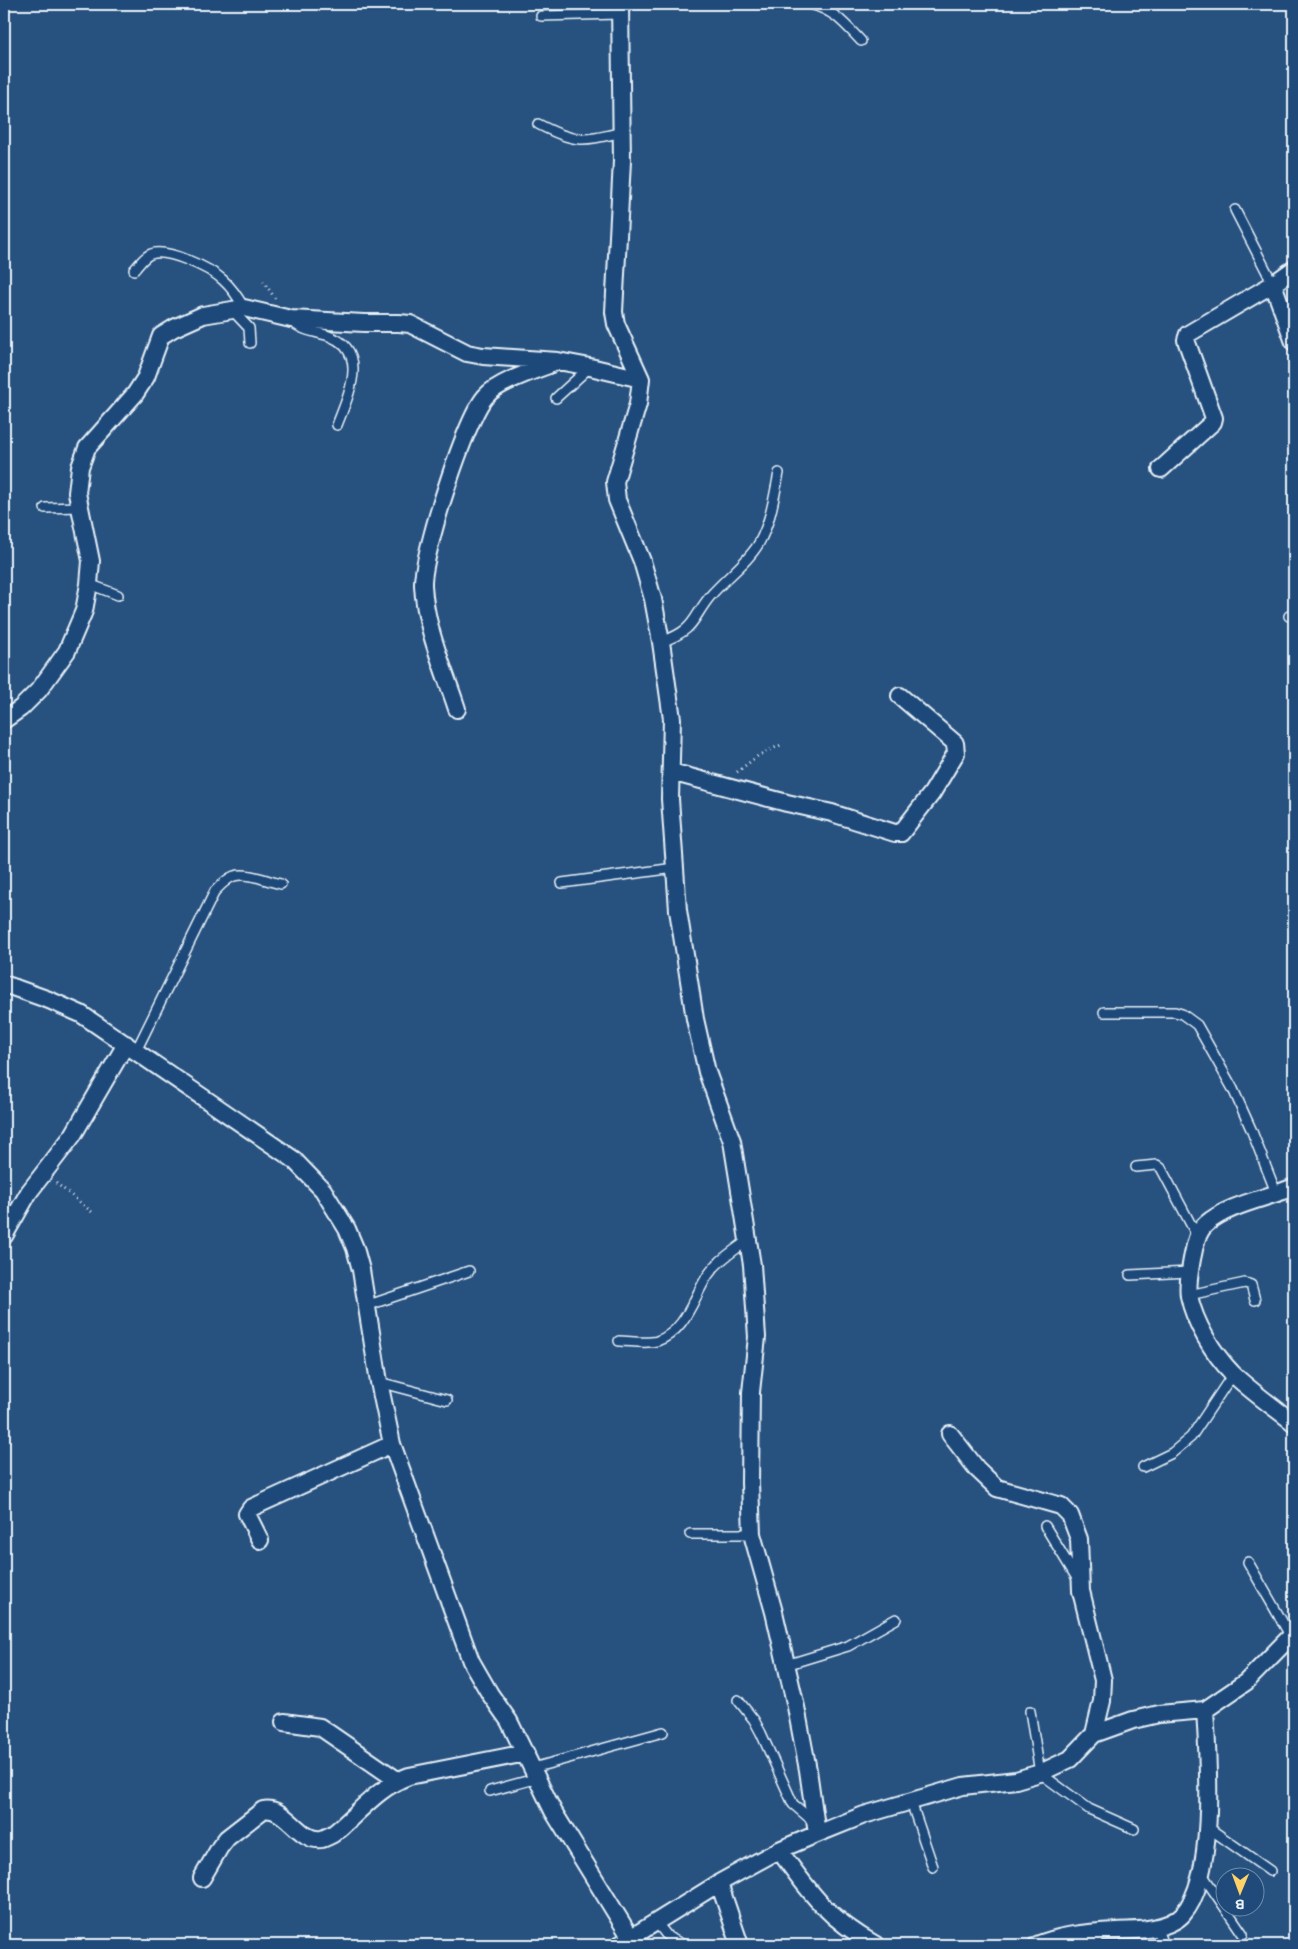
<svg xmlns="http://www.w3.org/2000/svg" width="1298" height="1949" font-family="Itim,sans-serif">
	<style>
		.lines { fill: none; stroke-linecap: round; stroke-linejoin: round }
		.lane-casing { stroke: #e8f1f8; stroke-width: 12 }
		.street-casing { stroke: #e8f1f8; stroke-width: 20 }
		.path { stroke: #e8f1f8; stroke-width: 3; stroke-dasharray: 1 4; stroke-linecap: butt }
		.lane { stroke: #1f4a7a; stroke-width: 9 }
		.street { stroke: #1f4a7a; stroke-width: 16 }
	</style>
	<rect width="100%" height="100%" fill="#27517f"/>
	<filter id="ink" filterUnits="userSpaceOnUse"><feTurbulence type="fractalNoise" baseFrequency=".02" numOctaves="2"/><feDisplacementMap in="SourceGraphic" scale="10" xChannelSelector="R" yChannelSelector="G"/><feConvolveMatrix kernelMatrix="1 2 1 2 8 2 1 2 1" color-interpolation-filters="sRGB"/></filter>
	<g filter="url(#ink)">
		<g class="lines">
			<defs>
				<path id="lane" d="M810,4c25,7 34,19 51,37
					M541,16l79,-2
					M538,124c38,20 45,17 85,8
					M1235,210l38,74
					M134,270c5,-5 10,-14 17,-16 16,-6 59,14 72,26 9,8 15,17 21,28
					M231,309l18,19 1,15
					M293,322c8,8 22,10 33,13 45,14 23,59 11,90
					M556,398l34,-31
					M45,508l34,-1
					M89,584l29,11
					M1289,616l5,-2
					M661,642c37,-13 30,-24 51,-48 15,-17 36,-32 47,-51 12,-22 15,-46 20,-70
					M562,883l113,-15
					M1104,1012h71l7,2 15,11 36,64 18,40 26,66
					M136,1051l79,-160c5,-5 11,-12 19,-15 14,-4 33,5 47,8
					M1136,1167l21,-2 4,3 36,68
					M1130,1275l59,-3
					M1189,1295l56,-12 6,2 4,15
					M366,1306l103,-35
					M619,1341c11,0 27,3 38,0 29,-10 36,-43 51,-66 10,-15 26,-24 40,-35
					M379,1382l68,18
					M1143,1467l29,-14 19,-16 42,-63
					M1045,1526l33,54
					M690,1534h62
					M1248,1562l43,75
					M786,1665l62,-19 48,-27
					M738,1700l16,20 7,13 32,71 21,18
					M1030,1711l10,62 49,36 45,20
					M533,1768l130,-36
					M490,1791l48,-13
					M911,1802l22,65
					M1206,1826l64,45
					M1202,1874l41,60
					M657,1923l11,14 16,8
					M1156,1927l7,18
					M1096,1932l1,13"/>
				<path id="street" d="M620,4l2,157 -8,151 2,12 25,55 -3,25 -23,78 2,18 25,61 11,38 8,43 11,77 -2,80 8,111 17,109 12,53 25,69 20,124 5,72 -6,55 -1,91 2,51 22,78 22,95 12,63 9,64
					M1273,284l21,-15
					M1161,469l52,-47 1,-4 -28,-78 2,-6 85,-50 21,58
					M457,709c-13,-40 -32,-82 -34,-124 -1,-30 43,-168 63,-189 12,-14 50,-26 68,-33
					M4,720l17,-12 18,-18 28,-39 17,-40 5,-27 2,-23 -14,-68 3,-26 7,-19 48,-54 11,-17 15,-41 13,-8 29,-13 41,-7 47,11 73,4h35l11,1 57,29 16,3 75,5 32,6 51,12
					M671,772l116,31 45,10 63,20h6l31,-40 24,-40 -1,-10 -55,-47
					M4,984l45,16 32,14 212,145 30,31 24,39 8,19 6,22 18,112 13,62 79,217 19,33 19,27 44,90 78,127
					M1294,1187c-26,11 -67,18 -88,37 -10,9 -11,22 -14,35 -2,12 -5,25 -3,37 6,28 24,57 43,77 17,17 43,35 62,50
					M4,1236l25,-44 44,-57 53,-91
					M950,1434l27,35 20,19 64,18 9,9 9,24 2,52 22,89 -1,21 -8,33
					M260,1540l-13,-26 4,-6 141,-64
					M284,1722l36,5 77,53
					M779,1850c31,43 49,69 97,95
					M202,1878l18,-31 7,-9 36,-28c23,-5 36,33 59,29 3,-1 7,-3 11,-5 25,-20 45,-47 76,-58l117,-23
					M719,1883l21,62
					M619,1945l100,-62 60,-33 38,-16 47,-19 99,-29 53,-6 24,-7 30,-14 24,-25 39,-14 26,-6 46,-4 41,-28 48,-49
					M1037,1945c24,-10 52,-13 78,-14 12,-1 26,0 38,-3 11,-2 22,-5 30,-14 34,-38 25,-155 22,-204"/>
			</defs>
			<use href="#lane" class="lane-casing"/>
			<use href="#street" class="street-casing"/>
			<path class="path" d="M263,281l12,17
				M737,772l22,-17 22,-10
				M56,1183l36,29"/>
			<use href="#lane" class="lane"/>
			<use href="#street" class="street"/>
		</g>
	</g>
	<rect width="1298" height="1949" fill="none" stroke="#1f4a7a" stroke-width="20"/>
	<rect x="10" y="10" width="1278" height="1929" fill="none" stroke="#e8f1f8" stroke-width="2" filter="url(#ink)"/>
	<g transform="translate(1240 1892) rotate(181)"><circle r="24" fill="#1f4a7a" stroke="#6f8dac"/>
	<path d="M0-4L9 19L0 12L-9 19Z" fill="#ffd166"/>
	<text y="-8" font-size="14" font-weight="bold" text-anchor="middle" fill="#e8f1f8">B</text>
	</g>
</svg>
